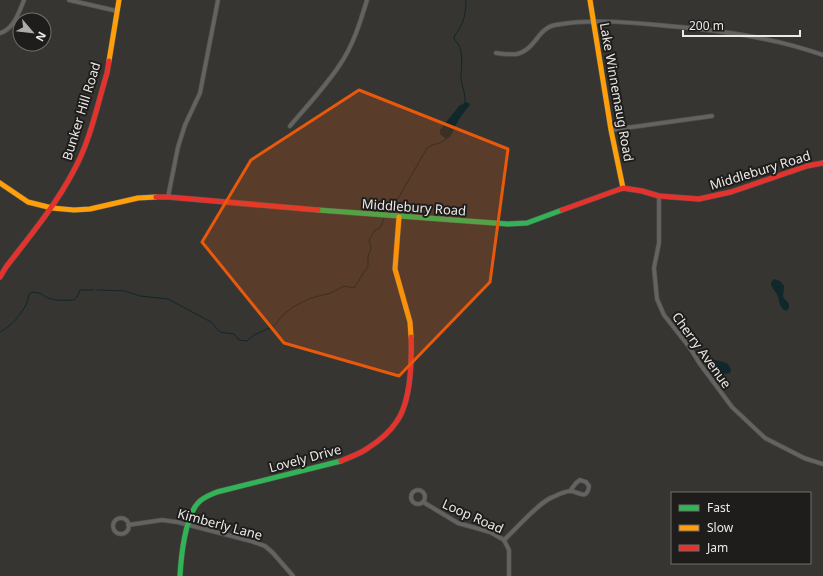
<svg xmlns="http://www.w3.org/2000/svg" width="823" height="576" font-family="'Noto Sans',sans-serif">
	<style>
		.water { fill: #10272b }
		.lines { fill: none; stroke-linecap: round; stroke-linejoin: round }
		.stream { stroke: #10272b; stroke-width: 1 }
		.street-casing { stroke: #535250; stroke-width: 5 }
		.fast-casing { stroke: #535250; stroke-width: 6 }
		.slow-casing { stroke: #535250; stroke-width: 6 }
		.jam-casing { stroke: #535250; stroke-width: 6 }
		.street { stroke: #636361; stroke-width: 3.5 }
		.fast { stroke: #30b455; stroke-width: 5 }
		.slow { stroke: #ff9f0a; stroke-width: 5 }
		.jam { stroke: #e5322d; stroke-width: 5 }
		.marked { fill: #e8590c; fill-opacity: 0.2; stroke: #e8590c; stroke-width: 3; stroke-linejoin: round }
		.labels { text-anchor: middle; dominant-baseline: central; stroke-width: 4; stroke-linejoin: round; paint-order: stroke }
		.street-label { font-size: 13px; fill: #ebeae7; stroke: #1e1d1b }
	</style>
	<rect width="100%" height="100%" fill="#363532"/>
	<path class="water" d="M466,102l4,2 -1,2c-4,5 -9,11 -12,17 -4,6 -4,14 -11,16l-6,-5v-4l19,-24z
		M774,279l6,2 4,5 -1,11 6,7v4l-3,3c-8,-4 -6,-10 -9,-17 -3,-5 -6,-6 -6,-12z
		M714,360l6,1 8,3 3,6 -1,3c-7,2 -15,-1 -18,-8z"/>
	<g class="lines">
		<path class="stream" d="M465,103c1,-8 -3,-16 -4,-25 0,-13 4,-29 -7,-39 1,-6 4,-7 6,-12 5,-7 6,-19 6,-27
			M390,209l9,-12 28,-49c6,-5 13,-3 19,-9
			M97,290l28,1 15,5 28,3 43,23 9,10 14,2 5,6 8,1 7,-6 20,-9 8,-10 11,-9 18,-9 20,-5 13,-7 10,2 14,-22v-10l3,-7 -2,-9 6,-10 5,-2 4,-9
			M0,332c11,-5 22,-19 27,-29 1,-4 1,-6 3,-10 10,-3 13,4 21,6 8,2 15,1 23,1l3,-3 3,-7h14"/>
		<defs>
			<path id="street" d="M69,0l48,11
				M0,33c14,-4 19,-21 24,-33
				M496,53c7,1 14,2 21,1 18,-4 21,-26 38,-29 34,-6 70,-3 103,0 56,5 112,11 165,30
				M290,126c17,-20 35,-39 49,-60 14,-20 21,-43 28,-66
				M611,130l101,-14
				M659,196v47l-5,25 3,31 7,16 26,33 10,16 32,43 33,31 39,20 19,6
				M168,197l10,-50 7,-22 15,-32 18,-93
				M411 497a7 7 0 1 1 14 0a7 7 0 1 1-14 0Z
				M423,502l35,21 32,9 14,8 5,10v26
				M113 526a8 8 0 1 1 16 0a8 8 0 1 1-16 0Z
				M128,525l34,-5 15,2 74,19 14,5 8,7 20,23
				M504,540c11,-10 36,-39 49,-43 4,-2 13,-6 18,-6 8,1 16,10 18,-5l-3,-4 -6,-2 -4,3 -6,8"/>
			<path id="fast" d="M318,210l190,14 19,-1 35,-13
				M180,576c1,-19 5,-59 18,-73 5,-6 12,-8 19,-11l124,-31"/>
			<path id="slow" d="M590,0l21,130 12,58
				M109,61l10,-61
				M0,183l28,19 24,6 22,2 16,-1 48,-11 18,-1
				M399,217l-4,52 15,53 1,15"/>
			<path id="jam" d="M156,197h12l150,13
				M562,210l61,-22 19,3 17,5 40,3 32,-7 76,-26 16,-3
				M0,277l6,-10c24,-31 49,-61 67,-95 17,-30 24,-66 34,-99l2,-12
				M341,461c9,-4 19,-7 27,-13 11,-7 22,-16 29,-27 14,-20 15,-61 14,-84"/>
		</defs>
		<use href="#street" class="street-casing"/>
		<use href="#fast" class="fast-casing"/>
		<use href="#slow" class="slow-casing"/>
		<use href="#jam" class="jam-casing"/>
		<use href="#street" class="street"/>
		<use href="#fast" class="fast"/>
		<use href="#slow" class="slow"/>
		<use href="#jam" class="jam"/>
	</g>
	<path class="marked" d="M359,90l149,59 -18,133 -91,94 -115,-33 -82,-101 49,-82z"/>
	<g class="labels">
		<g class="street-label">
			<text transform="translate(617 92) rotate(80)">Lake Winnemaug Road</text>
			<text transform="translate(81 111) rotate(-73)">Bunker Hill Road</text>
			<text transform="translate(760 170) rotate(-17)">Middlebury Road</text>
			<text transform="translate(414 207) rotate(4)">Middlebury Road</text>
			<text transform="translate(702 350) rotate(54)">Cherry Avenue</text>
			<text transform="translate(305 458) rotate(-15)">Lovely Drive</text>
			<text transform="translate(473 516) rotate(24)">Loop Road</text>
			<text transform="translate(220 524) rotate(15)">Kimberly Lane</text>
		</g>
	</g>
	<rect x="671" y="492" width="140" height="72" fill="#1e1d1b" stroke="#706f6d"/>
	<rect x="679" y="505" width="20" height="6" fill="#30b455" stroke="#706f6d"/>
	<text x="707" y="512" font-size="12" fill="#ebeae7">Fast</text>
	<rect x="679" y="525" width="20" height="6" fill="#ff9f0a" stroke="#706f6d"/>
	<text x="707" y="532" font-size="12" fill="#ebeae7">Slow</text>
	<rect x="679" y="545" width="20" height="6" fill="#e5322d" stroke="#706f6d"/>
	<text x="707" y="552" font-size="12" fill="#ebeae7">Jam</text>
	<g transform="translate(32 32) rotate(118)"><circle r="19" fill="#1e1d1b" stroke="#706f6d"/>
	<path d="M0-3L7 15L0 10L-7 15Z" fill="#acaba8"/>
	<text y="-6" font-size="11" font-weight="bold" text-anchor="middle" fill="#ebeae7">N</text>
	</g>
	<path d="M683 30v6h117v-6" fill="none" stroke="#ebeae7" stroke-width="2"/>
	<text x="689" y="30" font-size="12" fill="#ebeae7" stroke="#1e1d1b" stroke-width="3" paint-order="stroke">200 m</text>
</svg>
